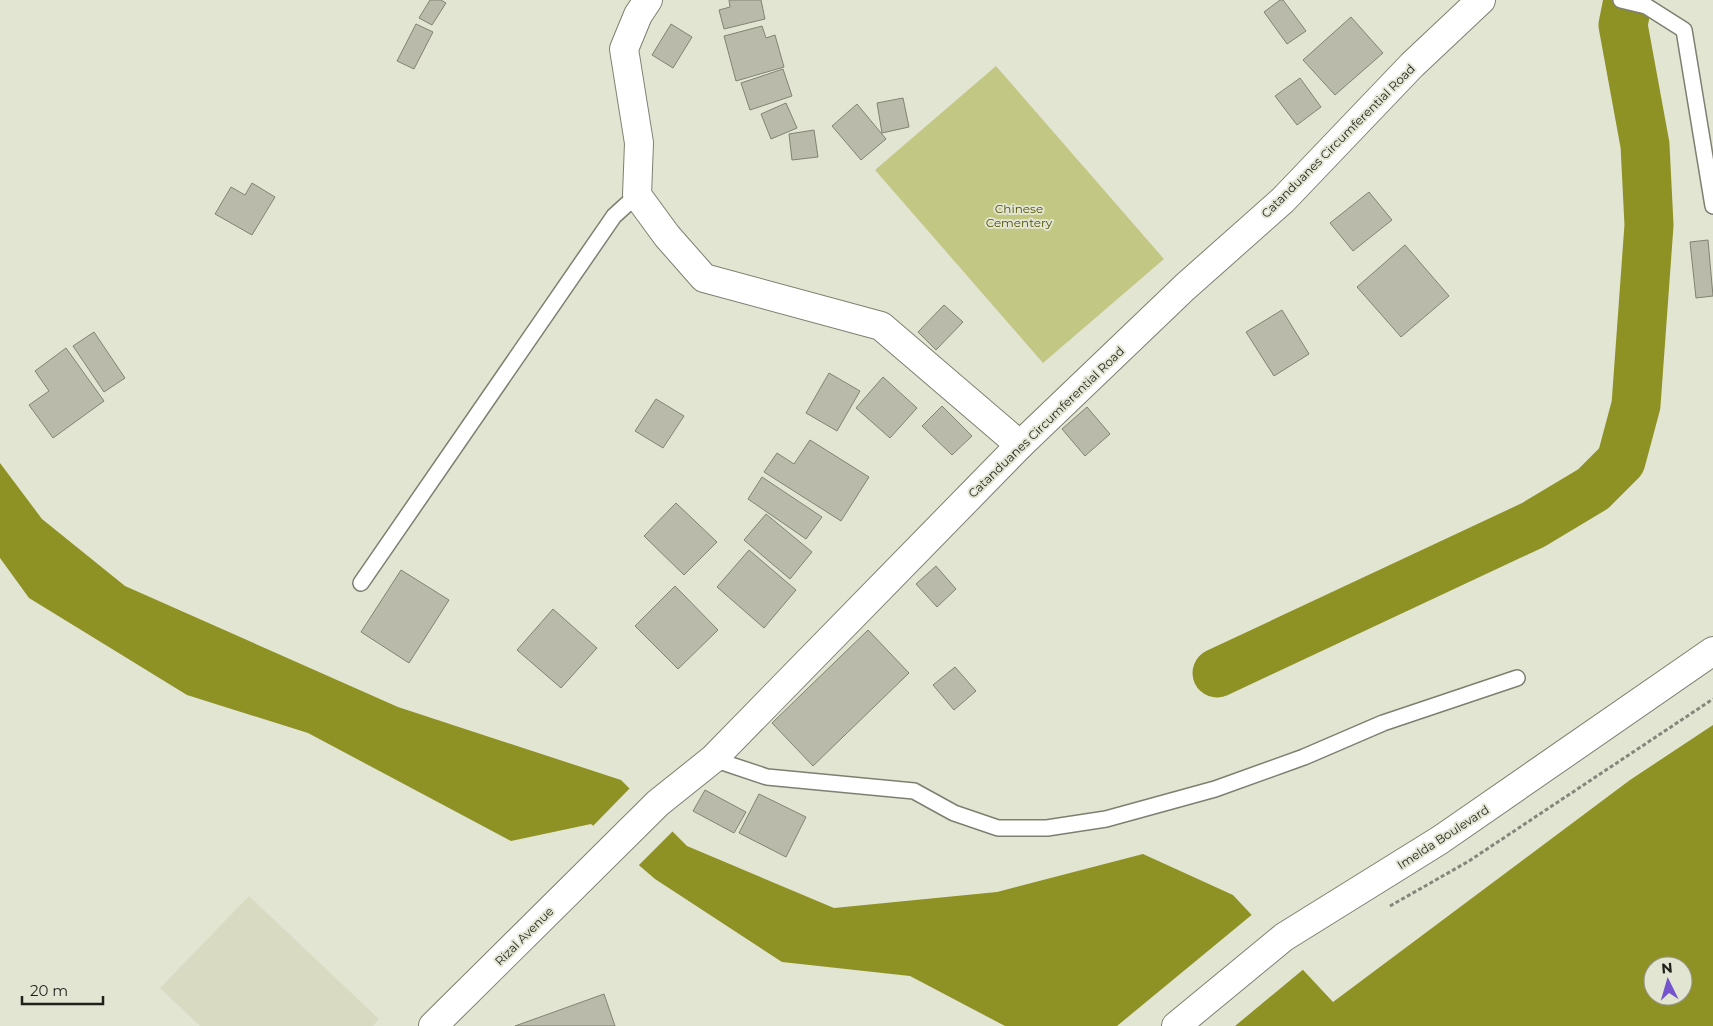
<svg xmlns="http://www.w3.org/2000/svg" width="1713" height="1026" font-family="Montserrat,sans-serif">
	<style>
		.built { fill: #d8dac1 }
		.green { fill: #c3c784 }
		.water { fill: #8e9225; fill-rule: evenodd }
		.pier { fill: #e3e5d3 }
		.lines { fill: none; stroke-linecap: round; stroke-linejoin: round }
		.river { stroke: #8e9225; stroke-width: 49 }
		.building { fill: #b9baaa; stroke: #818373 }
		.service-casing { stroke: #7e7f70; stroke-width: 18 }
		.minor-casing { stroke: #7e7f70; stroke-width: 30 }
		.secondary-casing { stroke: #7e7f70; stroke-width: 30 }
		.primary-casing { stroke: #7e7f70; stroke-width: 30 }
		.path { stroke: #85867a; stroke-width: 3; stroke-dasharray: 4 2.5; stroke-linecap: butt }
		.service { stroke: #fff; stroke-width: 15 }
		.minor { stroke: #fff; stroke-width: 28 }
		.secondary { stroke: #fff; stroke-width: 28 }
		.primary { stroke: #fff; stroke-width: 28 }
		.labels { text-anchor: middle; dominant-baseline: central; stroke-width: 4; stroke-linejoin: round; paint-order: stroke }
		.street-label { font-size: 12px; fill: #1f201a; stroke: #e3e5d3 }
		.park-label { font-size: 12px; fill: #515300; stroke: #e3e5d3 }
	</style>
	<rect width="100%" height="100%" fill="#e3e5d3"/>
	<path class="built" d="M249,896l130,123 -6,7h-173l-40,-38z"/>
	<path class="green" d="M996,66l168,193 -121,104 -168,-193z"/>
	<path class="water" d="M0,463l42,56 83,67 273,121 223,73 66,66 147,62 163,-16 146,-38 90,41 100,107 297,-222 83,-55v301h-708l-95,-50 -128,-14 -127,-83 -64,-55 -80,17 -203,-108 -121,-38 -158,-97 -29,-40zM1653,966h30v30h-30z"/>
	<path class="pier" d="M631,787l43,43 -37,37 -44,-41z
		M1254,913l51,55 -70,58h-118z"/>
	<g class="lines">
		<path class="river" d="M1217,673l316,-148 60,-36 28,-28 15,-56 13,-180 -4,-80 -22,-120 5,-25"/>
	</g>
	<path class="building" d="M430,0h11l5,3 -14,22 -13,-7z
		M729,0h32l4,19 -41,10 -5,-19 11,-3z
		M1280,0h3l23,31 -19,13 -23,-32z
		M1351,17l32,36 -48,42 -32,-35z
		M416,24l17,8 -19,37 -17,-8z
		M671,24l21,13 -19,31 -21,-13z
		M762,26l4,12 9,-3 9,32 -48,14 -12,-45z
		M783,69l9,27 -42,14 -9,-27z
		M1300,78l21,29 -24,18 -22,-29z
		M903,98l6,29 -27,6 -5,-30z
		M786,103l11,25 -26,11 -10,-25z
		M857,104l29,35 -25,21 -29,-34z
		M814,130l4,27 -26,3 -3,-26z
		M252,183l23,14 -23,38 -37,-21 16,-27 14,8z
		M1369,192l23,28 -39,31 -23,-28z
		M1708,240l5,56 -17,2 -6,-56z
		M1405,245l44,51 -48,41 -44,-50z
		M944,305l19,17 -27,28 -18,-18z
		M1282,310l27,44 -35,22 -28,-44z
		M94,332l31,46 -21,14 -31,-46z
		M66,348l38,53 -51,37 -24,-33 20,-14 -14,-20z
		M829,373l31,18 -23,40 -31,-18z
		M883,377l34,31 -27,30 -34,-30z
		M656,399l28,17 -21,32 -28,-17z
		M942,406l30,30 -20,19 -30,-29z
		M1087,407l23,27 -25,22 -23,-27z
		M810,440l59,37 -28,44 -77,-49 13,-19 17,11z
		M762,477l60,40 -16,22 -58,-40z
		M676,503l41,39 -33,33 -40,-39z
		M766,514l46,38 -22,27 -46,-39z
		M749,550l47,40 -32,38 -47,-41z
		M936,566l20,23 -19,18 -21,-23z
		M401,570l48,30 -40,63 -48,-31z
		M675,586l43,44 -40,39 -43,-43z
		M553,609l44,39 -36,40 -44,-38z
		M868,630l41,43 -96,93 -41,-43z
		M955,667l21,24 -22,19 -21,-25z
		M705,790l41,22 -12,21 -41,-22z
		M759,794l47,23 -20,40 -47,-24z
		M604,994l11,32h-100z"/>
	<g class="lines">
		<defs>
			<path id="service" d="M1621,0l25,6 38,24 29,176
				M361,583l253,-367 23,-21
				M713,759l54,18 147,14 40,22 44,15h49l59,-9 109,-30 89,-32 79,-34 134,-45"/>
			<path id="minor" d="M648,0l-10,15 -14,34 15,94 -2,52 30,41 37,42 177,48 139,119"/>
			<path id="secondary" d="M1176,1026l108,-89 156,-97 273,-189"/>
			<path id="primary" d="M433,1026l225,-223 55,-44 307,-314 165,-158 98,-87 129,-135 69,-65"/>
		</defs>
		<use href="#service" class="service-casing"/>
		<use href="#minor" class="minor-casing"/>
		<use href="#secondary" class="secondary-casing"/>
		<use href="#primary" class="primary-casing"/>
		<path class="path" d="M1390,906l79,-45 244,-162"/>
		<use href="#service" class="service"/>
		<use href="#minor" class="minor"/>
		<use href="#secondary" class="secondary"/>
		<use href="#primary" class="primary"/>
	</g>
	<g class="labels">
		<g class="street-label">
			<text transform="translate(1338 141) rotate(-45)">Catanduanes Circumferential Road</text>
			<text transform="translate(1046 422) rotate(-44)">Catanduanes Circumferential Road</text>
			<text transform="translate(1443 837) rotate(-33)">Imelda Boulevard</text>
			<text transform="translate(524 936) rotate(-45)">Rizal Avenue</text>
		</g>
		<g class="park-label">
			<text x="1019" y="208">Chinese<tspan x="1019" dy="14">Cementery</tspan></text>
		</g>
	</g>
	<g transform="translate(1668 981) rotate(355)"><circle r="24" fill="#e3e5d3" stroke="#959689"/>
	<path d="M0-4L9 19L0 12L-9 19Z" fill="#7453cc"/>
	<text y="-8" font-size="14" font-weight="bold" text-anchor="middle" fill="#1f201a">N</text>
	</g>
	<path d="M22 996v8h81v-8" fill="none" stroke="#1f201a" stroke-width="2.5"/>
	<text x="30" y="996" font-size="15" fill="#1f201a" stroke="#e3e5d3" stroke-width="4" paint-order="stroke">20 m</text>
</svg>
